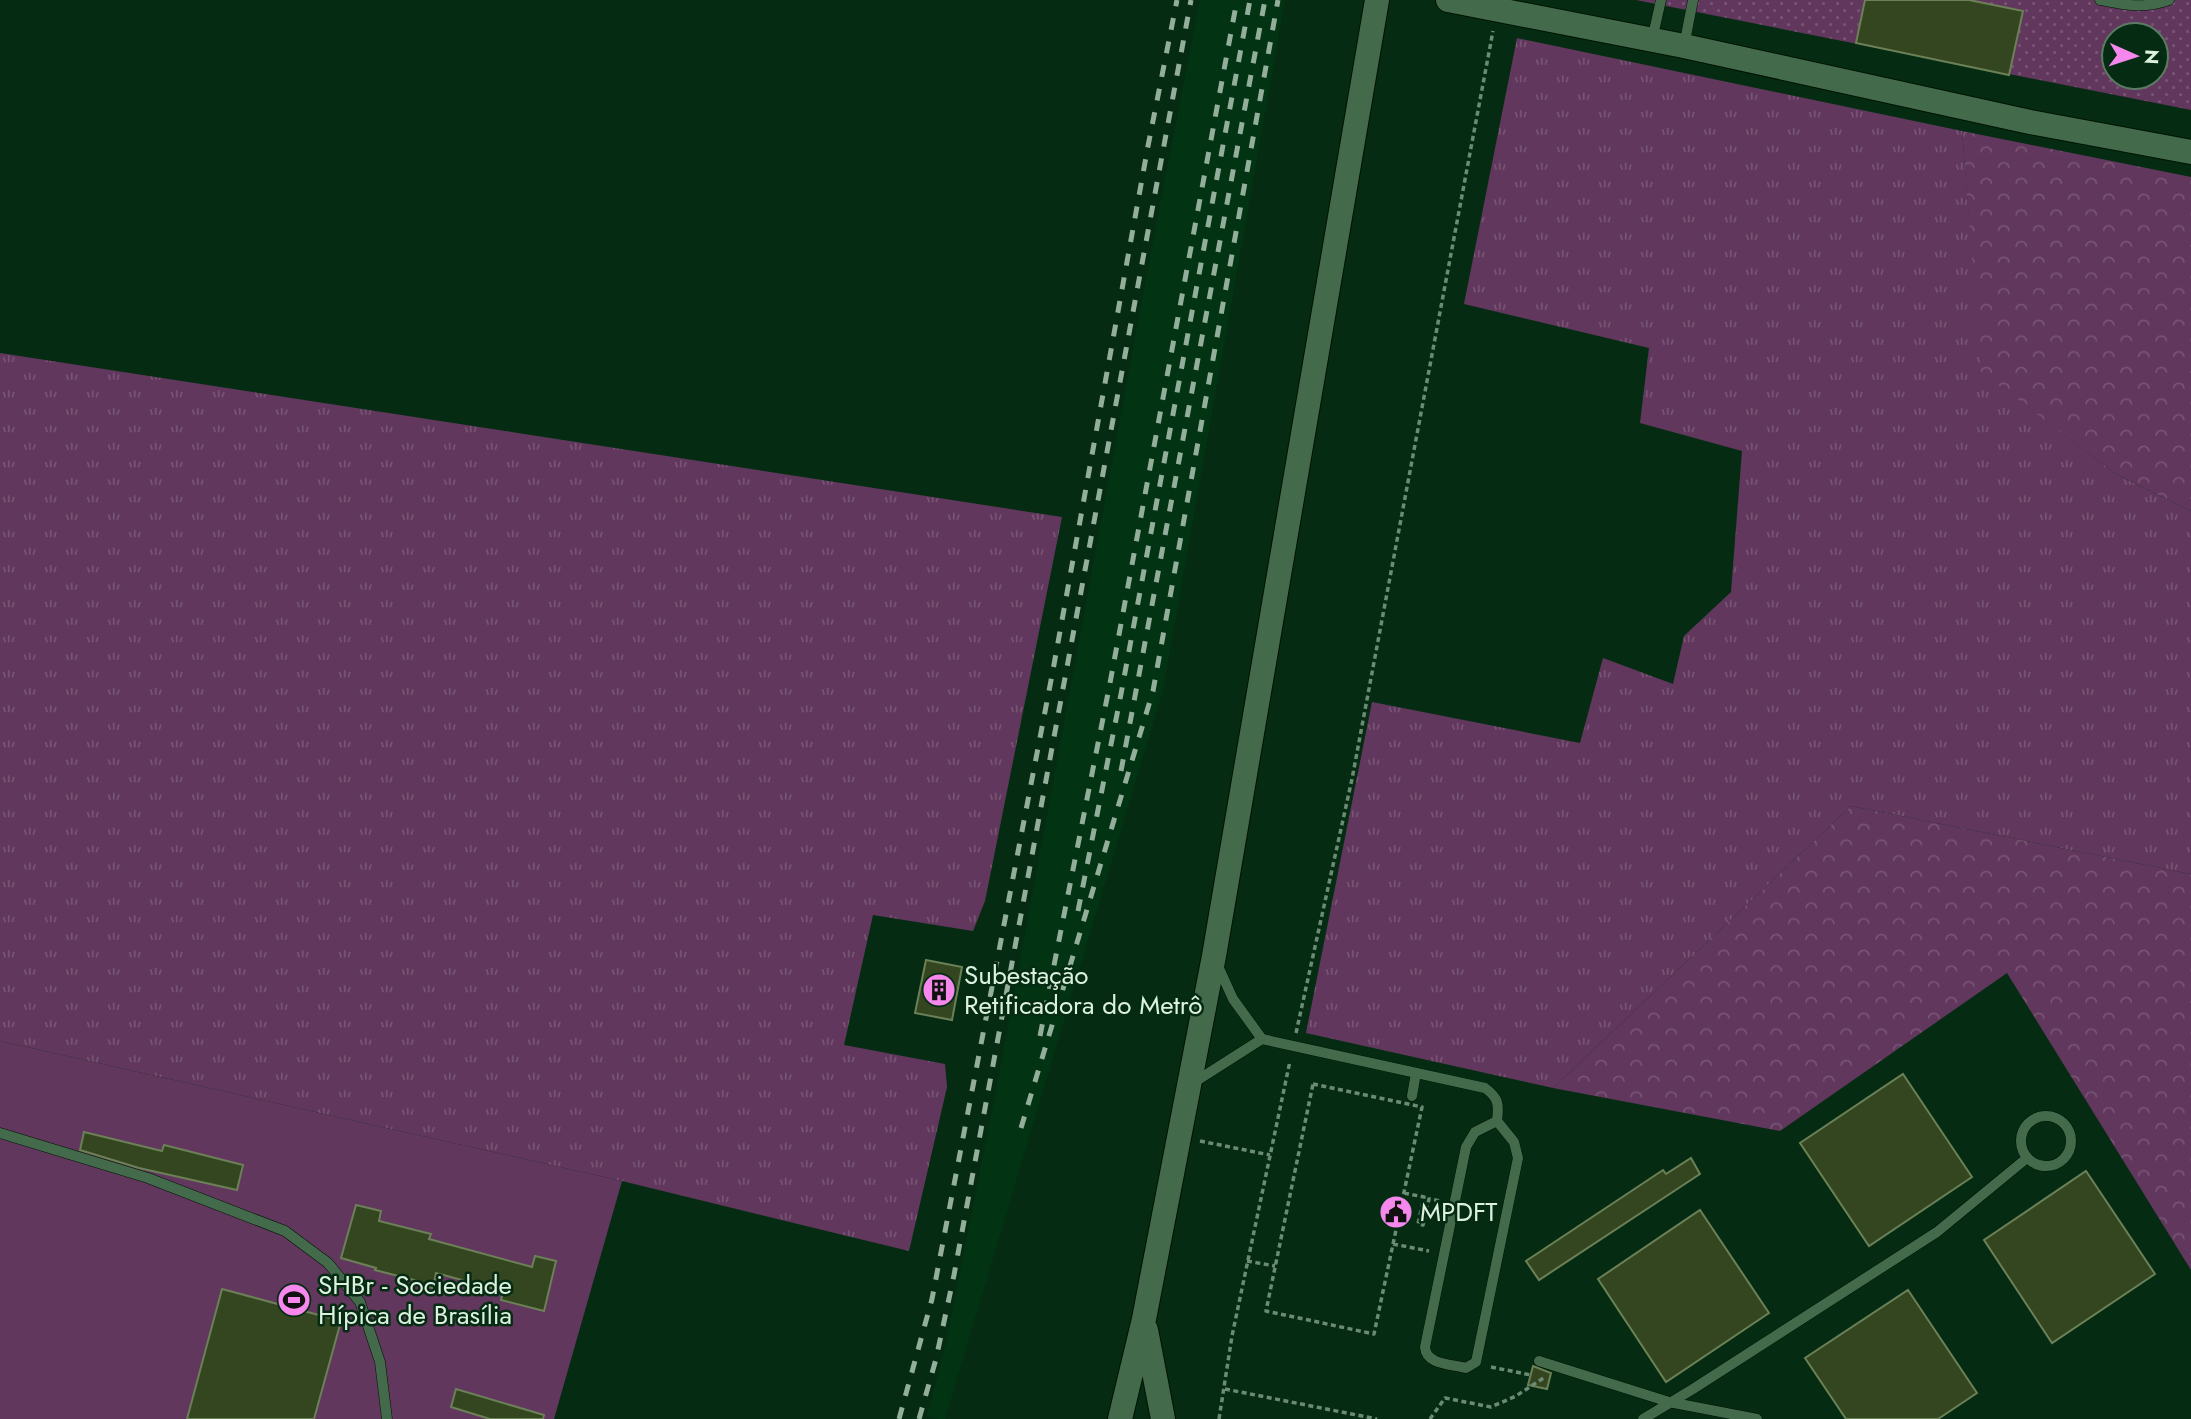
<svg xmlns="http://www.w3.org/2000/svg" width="2191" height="1419" font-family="Jost,sans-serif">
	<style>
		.built { fill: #023313 }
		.grass { fill: url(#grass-tufts) }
		.forest { fill: url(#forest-crowns) }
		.park { fill: url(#park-dots); fill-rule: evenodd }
		.garden { fill: #61375d }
		.building { fill: #344620; stroke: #6b8057; stroke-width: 2 }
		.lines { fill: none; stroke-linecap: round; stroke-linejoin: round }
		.service-casing { stroke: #001302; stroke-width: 11 }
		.tertiary-casing { stroke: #001302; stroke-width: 26 }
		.path { stroke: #6c8b75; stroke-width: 3.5; stroke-dasharray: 5 3.5; stroke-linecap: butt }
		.service { stroke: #446a4c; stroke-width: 10 }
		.tertiary { stroke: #446a4c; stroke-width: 24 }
		.rail { stroke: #93ae9a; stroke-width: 5; stroke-dasharray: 12 12; stroke-linecap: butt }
		.labels { text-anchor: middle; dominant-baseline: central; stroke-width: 5; stroke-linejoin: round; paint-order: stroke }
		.poi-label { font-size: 26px; fill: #dcf1e0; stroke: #052c12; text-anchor: start }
	</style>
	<defs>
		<pattern id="grass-tufts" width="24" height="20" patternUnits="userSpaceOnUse" patternTransform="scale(1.75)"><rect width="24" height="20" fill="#61375d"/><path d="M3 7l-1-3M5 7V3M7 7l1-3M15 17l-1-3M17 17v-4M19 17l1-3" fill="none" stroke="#775474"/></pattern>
		<pattern id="forest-crowns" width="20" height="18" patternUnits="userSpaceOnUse" patternTransform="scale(1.75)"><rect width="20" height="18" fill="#61375d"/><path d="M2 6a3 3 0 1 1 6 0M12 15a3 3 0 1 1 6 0" fill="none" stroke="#775474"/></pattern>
		<pattern id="park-dots" width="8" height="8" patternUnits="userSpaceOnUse" patternTransform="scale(1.75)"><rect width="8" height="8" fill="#61375d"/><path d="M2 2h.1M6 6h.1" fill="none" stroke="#775474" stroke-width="1.8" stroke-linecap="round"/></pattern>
	</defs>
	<rect width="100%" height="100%" fill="#052c12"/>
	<path class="built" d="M1200,0h85l-122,690 -218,729h-5l-13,-3 19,-73 54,-274 155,-839z"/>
	<path class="grass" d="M1517,38l445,93 20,241 134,102 75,37v363l-340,-68 -298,282 -247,-55 66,-331 208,41 23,-85 70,26 11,-48 47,-44 11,-141 -102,-28 9,-75 -185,-44z
		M0,353l1062,164 -77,384 -12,30 -100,-16 -29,130 101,19 2,23 -38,164 -287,-70 -622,-140z"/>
	<path class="forest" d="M1962,131l229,46v334l-75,-37 -135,-102z
		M1851,806l340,68v396l-184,-297 -227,158 -227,-43z"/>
	<path class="park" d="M1636,0h555v110zM2114,35h42v42h-42z"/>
	<path class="garden" d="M0,1041l622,140 -68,238h-554z"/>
	<path class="building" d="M1865,0h104l54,11 -14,64 -153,-32z
		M926,960l36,7 -10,53 -37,-7z
		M1903,1074l69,103 -103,69 -69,-103z
		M84,1132l78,19 2,-6 79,20 -6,25 -98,-22 -59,-18z
		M1691,1158l9,16 -161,106 -13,-19 137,-91 3,4z
		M2086,1171l69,103 -103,69 -68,-103z
		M356,1205l25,6 -2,10 52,13 -2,5 103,28 3,-11 21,5 -12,50 -43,-11 2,-9 -67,-18 -3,15 -16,-4 1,-3 -43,-11 1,-2 -35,-10z
		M1700,1210l69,103 -103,69 -68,-103z
		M222,1289l119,32 -27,98h-127z
		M1908,1290l69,103 -39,26h-92l-41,-61z
		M1533,1366l18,7 -4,16 -19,-4z
		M456,1389l88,26 -1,4h-53l-39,-12z"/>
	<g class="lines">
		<defs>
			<path id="service" d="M2100,0c25,5 44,9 69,0
				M1652,40l9,-40
				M1684,46l9,-46
				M1218,966l15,33 29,40 223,49c14,10 14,17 12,33
				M1193,1083l69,-44
				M1412,1096l4,-23
				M2021 1141a25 25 0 1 1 50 0a25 25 0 1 1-50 0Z
				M1497,1121l17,21 4,16 -42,204 -10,6c-15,-4 -40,-3 -41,-21l41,-200 9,-15z
				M0,1133l148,45 137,53 43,32 32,39 20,60 7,57
				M1539,1361l130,41 88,17
				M1643,1419l50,-30 244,-157 90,-74"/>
			<path id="tertiary" d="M1448,0l236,46 346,76 161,30
				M1146,1330l17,89
				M1120,1419l24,-100 70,-363 163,-956"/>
		</defs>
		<use href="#service" class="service-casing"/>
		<use href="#tertiary" class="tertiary-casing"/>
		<path class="path" d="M1296,1033l56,-254 141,-748
			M1313,1084l109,23 -48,227 -108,-23z
			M1200,1141l70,14
			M1404,1193l20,4 -6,27 5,1 6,-26 12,2
			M1393,1244l36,7
			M1247,1261l28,5
			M1491,1367l40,8
			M1225,1389l152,30
			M1219,1419l13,-83 58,-275
			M1430,1419l15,-21 46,9 25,-11 29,-19"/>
		<use href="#service" class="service"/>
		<use href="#tertiary" class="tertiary"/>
		<path class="rail" d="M1121,771l144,-771
			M1078,911l43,-217 129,-694
			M1040,1036l70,-353 127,-683
			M1021,1128l132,-437 125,-691
			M899,1419l33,-120 121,-629 95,-524 29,-146
			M919,1419l17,-60 18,-84 237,-1275"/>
	</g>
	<defs>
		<symbol id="building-disc" viewBox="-11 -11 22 22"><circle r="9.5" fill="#f688ed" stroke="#052c12"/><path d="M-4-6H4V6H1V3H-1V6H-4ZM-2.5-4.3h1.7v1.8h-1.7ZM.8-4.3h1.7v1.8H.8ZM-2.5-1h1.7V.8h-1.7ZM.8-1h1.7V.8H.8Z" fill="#111"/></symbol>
		<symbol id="civic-disc" viewBox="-11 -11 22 22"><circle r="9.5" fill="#f688ed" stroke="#052c12"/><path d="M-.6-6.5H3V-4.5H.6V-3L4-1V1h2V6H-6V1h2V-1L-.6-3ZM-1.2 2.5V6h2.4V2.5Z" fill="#111"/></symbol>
		<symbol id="stadium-disc" viewBox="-11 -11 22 22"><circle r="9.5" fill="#f688ed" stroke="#052c12"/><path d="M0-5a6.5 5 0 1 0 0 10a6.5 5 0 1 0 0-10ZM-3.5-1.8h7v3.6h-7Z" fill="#111"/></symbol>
	</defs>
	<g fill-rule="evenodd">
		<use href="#building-disc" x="920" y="971" width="38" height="38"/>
		<use href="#civic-disc" x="1377" y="1193" width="38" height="38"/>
		<use href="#stadium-disc" x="275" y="1281" width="38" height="38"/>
	</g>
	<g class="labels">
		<g class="poi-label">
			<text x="964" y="975">Subestação<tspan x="964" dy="30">Retificadora do Metrô</tspan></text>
			<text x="1420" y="1212">MPDFT</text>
			<text x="318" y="1285">SHBr - Sociedade<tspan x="318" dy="30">Hípica de Brasília</tspan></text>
		</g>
	</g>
	<g transform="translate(2135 56) rotate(93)"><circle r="33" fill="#052c12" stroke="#5b7b64" stroke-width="2"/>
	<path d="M0-5L12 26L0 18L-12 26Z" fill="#f688ed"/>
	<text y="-10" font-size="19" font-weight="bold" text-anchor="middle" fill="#dcf1e0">N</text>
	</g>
</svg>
